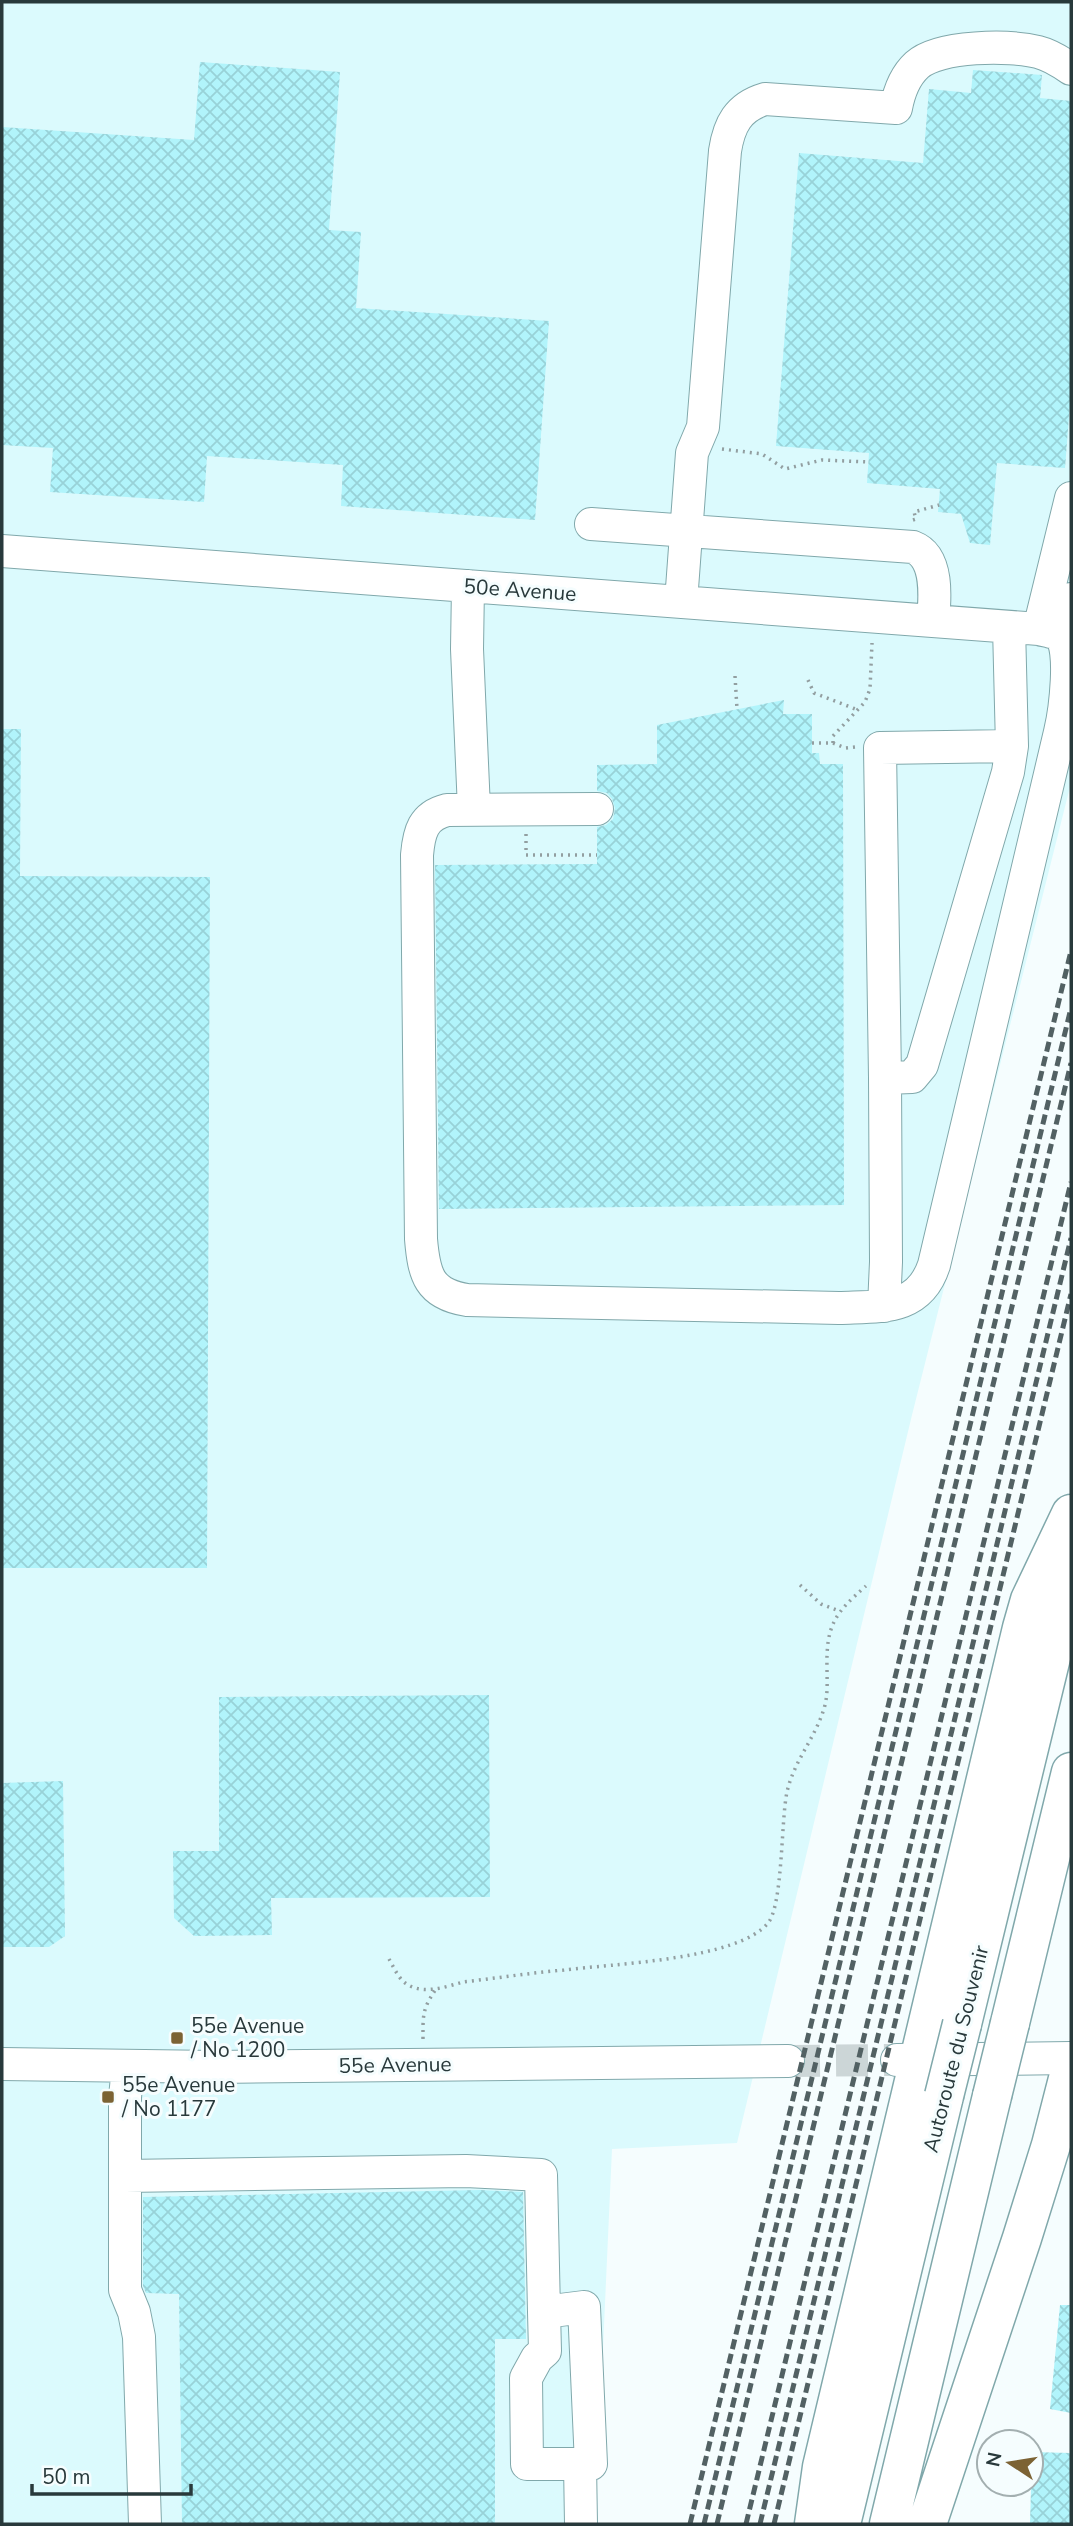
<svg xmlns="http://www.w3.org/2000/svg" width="1073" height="2526" font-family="'Nunito Sans',sans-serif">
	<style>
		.built { fill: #dbfafd }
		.building { fill: url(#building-cross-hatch) }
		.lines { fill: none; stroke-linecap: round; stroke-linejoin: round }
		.minor-tunnel { stroke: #ccd6d7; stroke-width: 32; stroke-dasharray: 32 16; stroke-linecap: butt }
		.minor-casing { stroke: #80a8ab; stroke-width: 34 }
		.highway-casing { stroke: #80a8ab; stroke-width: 41 }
		.path { stroke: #929ea0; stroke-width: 3.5; stroke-dasharray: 2 5; stroke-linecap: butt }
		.minor { stroke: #fff; stroke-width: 32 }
		.highway { stroke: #fff; stroke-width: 38 }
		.rail { stroke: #526163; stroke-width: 5; stroke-dasharray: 10 5; stroke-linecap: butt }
		.highway-bridge-casing { stroke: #80a8ab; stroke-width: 41; stroke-linecap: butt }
		.highway-bridge { stroke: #fff; stroke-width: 38 }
		.poi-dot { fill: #7c6334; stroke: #f5fdfe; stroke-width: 2.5 }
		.labels { text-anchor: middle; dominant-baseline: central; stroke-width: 6; stroke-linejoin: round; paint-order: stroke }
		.street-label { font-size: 21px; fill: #28393b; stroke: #f5fdfe }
		.poi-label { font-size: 21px; fill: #28393b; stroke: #f5fdfe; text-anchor: start }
	</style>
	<defs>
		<pattern id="building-cross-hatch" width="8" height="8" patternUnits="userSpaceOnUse" patternTransform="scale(1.75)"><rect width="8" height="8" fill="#b1f4fb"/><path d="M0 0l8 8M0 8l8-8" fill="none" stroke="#98d2d8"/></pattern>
	</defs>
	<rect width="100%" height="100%" fill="#f5fdfe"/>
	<path class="built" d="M2,2h1069v781l-159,632 -175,728 -125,6 -17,375h-593z"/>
	<path class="building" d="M200,62l140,10 -11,158 32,2 -5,76 193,13 -14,199 -194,-14 2,-41 -136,-9 -3,46 -154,-10 3,-44 -51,-3v-318l192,13z
		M973,70l69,5 -2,23 31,3v289l-6,78 -68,-5 -7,82 -20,-2 -9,-29 -23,-2 2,-23 -73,-6 2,-30 -93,-7 23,-293 124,10 6,-74 42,4z
		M784,700l-1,14h29v39h7l1,11h23l1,441 -405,4 -4,-344 162,-1v-37l9,-2 7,-6 2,-11 -3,-9 -5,-6 -10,-2v-26l60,-1v-39z
		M2,729h19l-1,147 190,1 -3,691h-205z
		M489,1695l1,202 -219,1 1,37 -78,1 -20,-18 -1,-67h46v-154z
		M63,1781l2,155 -16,11h-47v-164z
		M480,2190l43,2 3,147h-31v185h-313l-3,-230 -33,-1 -3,-7v-89z
		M1060,2305h11v108l-21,-4z
		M1032,2452l39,1v71l-41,-1z"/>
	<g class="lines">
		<path class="minor-tunnel" d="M788,2061l109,-1"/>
		<defs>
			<path id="minor" d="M591,524l322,23c26,10 22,52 20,74
				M2,551l1037,78c6,2 16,2 21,6 13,14 5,76 0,97l-126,533c-15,46 -53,41 -95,43l-372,-8c-38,-6 -43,-25 -46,-61l-4,-384c2,-23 6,-39 30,-45l150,-1
				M468,586l-1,63 7,160
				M681,602l11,-149 11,-26 22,-276c4,-26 13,-44 40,-52l131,9c3,-16 9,-32 21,-43 22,-20 93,-20 121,-13 12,3 23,10 33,17
				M1039,629l32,-131
				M1051,632l16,-19 4,-14
				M885,1078l-5,-330 132,-2
				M884,1306l2,-44 -1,-184 27,-1 10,-12 86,-293 4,-26 -3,-119
				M897,2060l174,-2
				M2,2064l213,3 573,-6
				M128,2067l-3,30v193l9,22 5,25 6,187
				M125,2176l341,-5 75,4 3,137 40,-5 7,157h-64l-1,-86 11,-20 8,-7 -1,-39
				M580,2464l1,60"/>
			<path id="highway" d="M1010,2023l61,-251
				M962,2024l109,-449
				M814,2524l8,-57 200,-839 8,-28 41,-86
				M841,2524l103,-428
				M889,2524l103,-428
				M927,2524l95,-286 29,-93 20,-78"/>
		</defs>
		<use href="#minor" class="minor-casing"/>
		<use href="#highway" class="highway-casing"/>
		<path class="path" d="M722,449l40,5 23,15 37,-9 47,2
			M913,520l3,-1 -2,-7 25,-7
			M735,676l2,33
			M808,680l6,13 44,17
			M812,743h21l12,5 10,-1
			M833,743v-7l32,-34 5,-13 2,-46
			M526,834v21h71
			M800,1585l21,19 18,7
			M389,1959c4,7 9,18 15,23 17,14 41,5 59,0 34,-4 67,-9 101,-12 46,-6 174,-10 204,-47 15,-18 13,-104 19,-131 7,-32 30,-56 38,-87 3,-12 2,-25 2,-37 -1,-43 8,-55 39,-82
			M423,2039c0,-23 -1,-30 13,-50"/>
		<use href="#minor" class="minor"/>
		<use href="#highway" class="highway"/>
		<path class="rail" d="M690,2524l381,-1573
			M704,2524l367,-1516
			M717,2524l354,-1461
			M746,2524l325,-1342
			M760,2524l311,-1286
			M774,2524l297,-1230"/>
		<defs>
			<path id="highway-bridge" d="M944,2096l18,-72
				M992,2096l18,-73"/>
		</defs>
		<use href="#highway-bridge" class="highway-bridge-casing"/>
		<use href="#highway-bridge" class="highway-bridge"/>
	</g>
	<g class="poi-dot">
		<rect x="170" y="2031" width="14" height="14" rx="3.5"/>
		<rect x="101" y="2090" width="14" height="14" rx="3.5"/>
	</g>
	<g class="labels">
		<g class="street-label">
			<text transform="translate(520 590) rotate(4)">50e Avenue</text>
			<text transform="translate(956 2049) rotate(-76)">Autoroute du Souvenir</text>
			<text transform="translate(395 2065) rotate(-1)">55e Avenue</text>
		</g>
		<g class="poi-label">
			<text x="191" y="2026">55e Avenue<tspan x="191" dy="24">/ No 1200</tspan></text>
			<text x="122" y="2085">55e Avenue<tspan x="122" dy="24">/ No 1177</tspan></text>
		</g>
	</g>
	<rect width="1073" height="2526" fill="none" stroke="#28393b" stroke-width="7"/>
	<g transform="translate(1010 2463) rotate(282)"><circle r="33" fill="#f5fdfe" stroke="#a3afb0" stroke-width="2"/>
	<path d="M0-5L12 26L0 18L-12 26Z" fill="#7c6334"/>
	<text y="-10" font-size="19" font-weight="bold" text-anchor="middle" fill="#28393b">N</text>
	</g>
	<path d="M32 2484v10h159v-10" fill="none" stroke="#28393b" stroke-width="3.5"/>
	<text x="42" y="2484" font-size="21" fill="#28393b" stroke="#f5fdfe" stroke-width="5" paint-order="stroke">50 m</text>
</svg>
